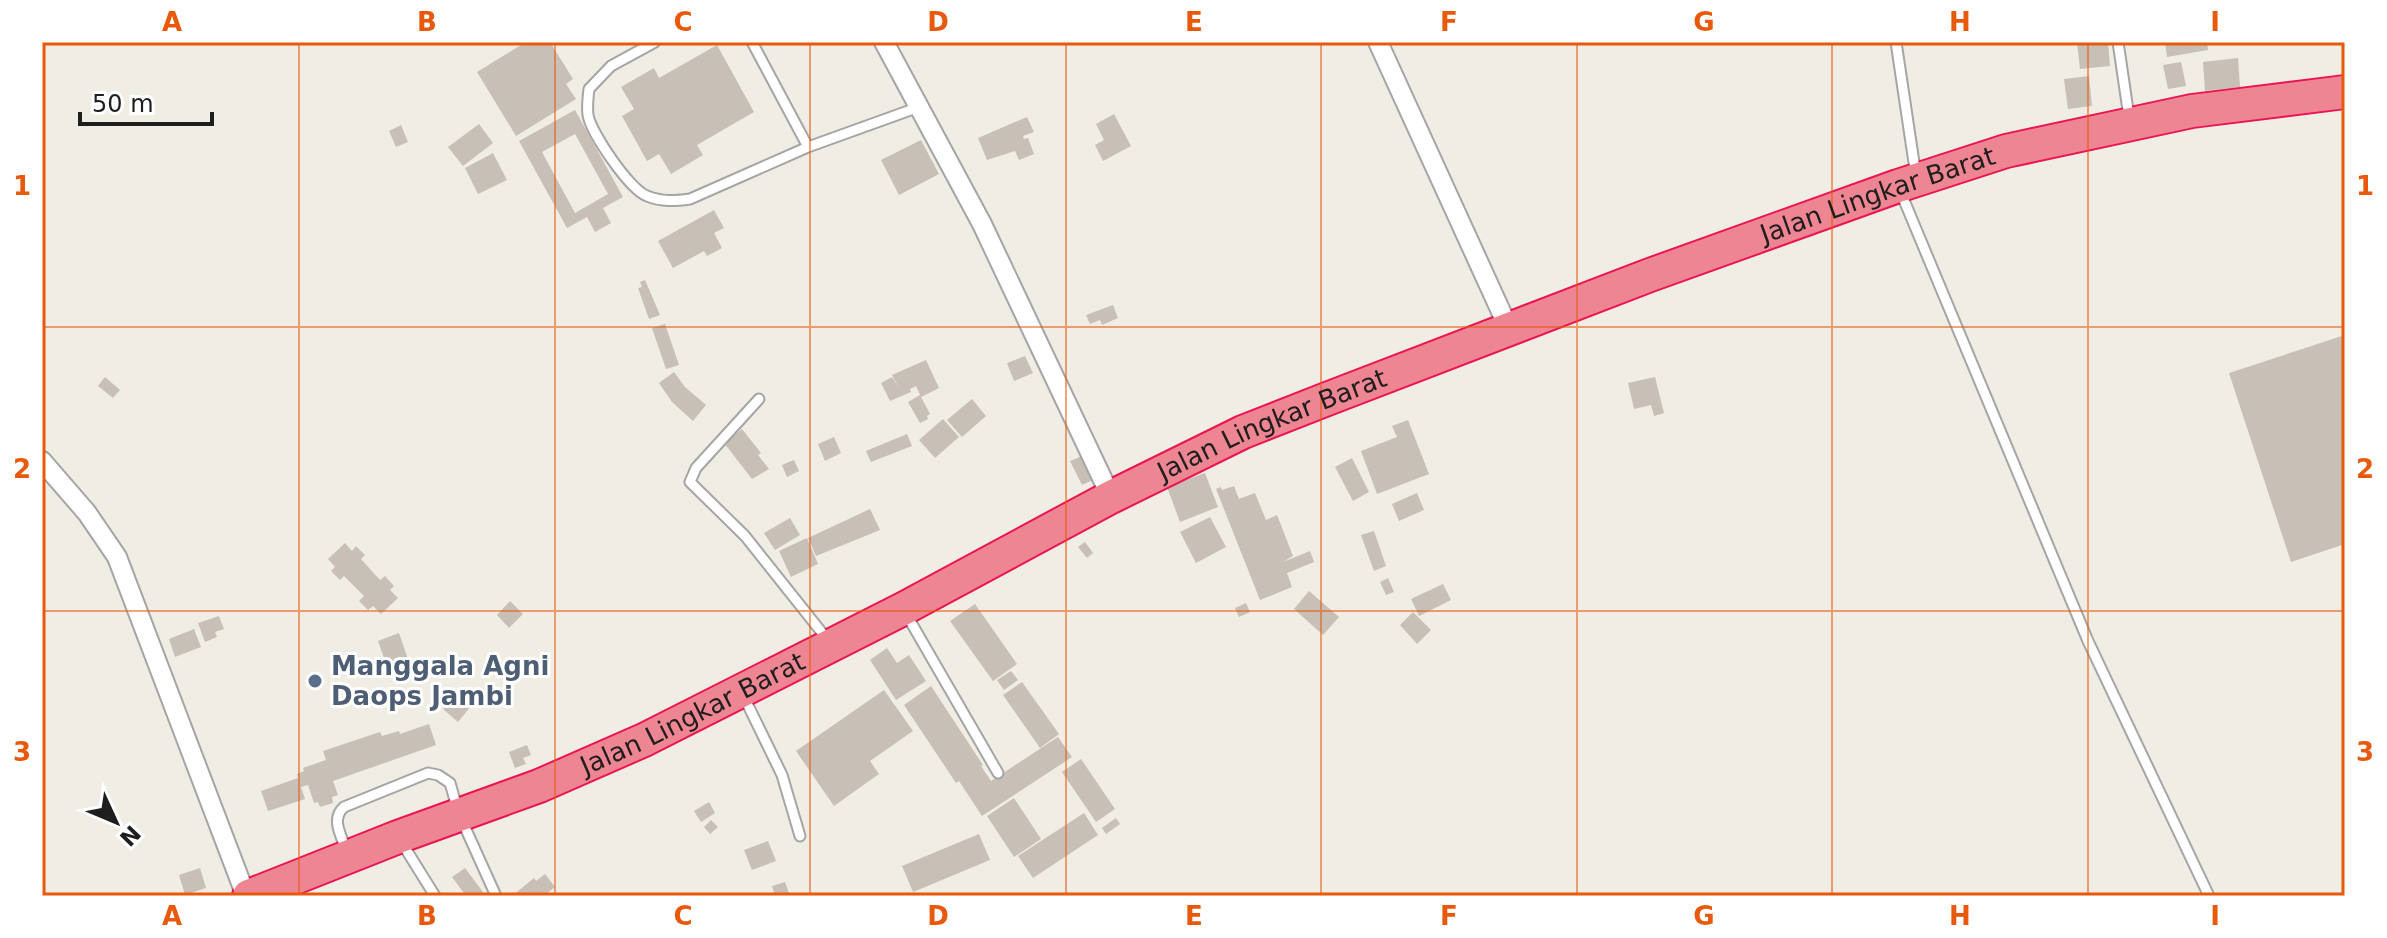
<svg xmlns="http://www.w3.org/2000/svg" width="2387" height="938" font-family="'DejaVu Sans',sans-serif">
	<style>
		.building { fill: #c8bfb6; fill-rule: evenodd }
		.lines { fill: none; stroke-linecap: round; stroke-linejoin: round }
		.lane-casing { stroke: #a5a5a5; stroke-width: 13 }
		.street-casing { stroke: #a5a5a5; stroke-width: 22 }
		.highway-casing { stroke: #ea1551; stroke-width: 36 }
		.lane { stroke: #fff; stroke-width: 9 }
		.street { stroke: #fff; stroke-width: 18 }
		.highway { stroke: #ee8592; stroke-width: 32 }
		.grid { fill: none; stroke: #e8590c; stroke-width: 2; stroke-opacity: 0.55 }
		.service-dot { fill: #5c6f8a; stroke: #fff; stroke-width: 3 }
		.labels { text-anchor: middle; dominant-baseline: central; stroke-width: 6; stroke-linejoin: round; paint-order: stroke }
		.street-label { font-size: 26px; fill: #1e1e1e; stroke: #fff }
		.service-label { font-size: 26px; font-weight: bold; fill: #4e5e75; stroke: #fff; text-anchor: start }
		.neatline { fill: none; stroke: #e8590c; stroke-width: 3 }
		.grid-label { font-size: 26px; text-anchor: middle; font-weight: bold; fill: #e8590c }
	</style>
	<rect width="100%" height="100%" fill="#f0ede4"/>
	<path class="building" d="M526,42h24l23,37 -7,5 10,15 -60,37 -39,-64z
		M2077,42h31l2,24 -30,3z
		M2165,42h42l1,8 -41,7z
		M717,45l37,67 -57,33 6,10 -32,19 -12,-20 -12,7 -25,-45 12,-7 -13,-22 33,-19 5,10z
		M2238,58l2,29 -35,4 -2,-29z
		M2181,62l5,24 -18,3 -5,-24z
		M2089,76l3,30 -24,3 -4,-30z
		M575,110l48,87 -20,11 8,15 -16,9 -8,-15 -20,11 -48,-87zM575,134l33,60 -33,19 -33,-61z
		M1114,114l17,32 -28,15 -8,-16 9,-5 -8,-16z
		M1027,117l7,15 -11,4 1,3 4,-1 6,16 -15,6 -4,-9 -28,9 -9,-22z
		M479,124l14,19 -30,23 -15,-19z
		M401,125l7,17 -12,5 -7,-16z
		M921,140l18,34 -40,21 -18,-35z
		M493,153l14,27 -29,14 -13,-26z
		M714,210l10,18 -10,5 8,15 -15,8 -3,-5 -31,17 -15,-27z
		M645,280l15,35 -11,4 -11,-31 4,-1 -2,-5z
		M1113,305l5,13 -16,7 -2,-5 -10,4 -4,-9z
		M665,324l14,41 -13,4 -14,-41z
		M2345,335v209l-54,18 -62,-189z
		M1025,356l8,17 -19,8 -7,-18z
		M926,360l13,28 -18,9 -5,-11 -6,3 1,3 -21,9 -9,-18 11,-6 7,11 -7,-13z
		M674,372l11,15 21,18 -13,16 -21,-19 -13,-19z
		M105,377l15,13 -7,8 -15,-12z
		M1655,377l9,36 -10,3 -3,-11 -17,4 -6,-26z
		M920,395l10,19 -3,2 1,3 -8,4 -12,-21z
		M972,399l14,17 -24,21 -15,-17z
		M943,419l16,18 -24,21 -16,-18z
		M1408,420l21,54 -52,20 -16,-43 36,-14 -5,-11z
		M742,429l19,24 -3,2 11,14 -17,10 -28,-36z
		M907,434l5,12 -41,16 -5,-11z
		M834,437l7,16 -16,8 -7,-17z
		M1082,456l11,24 -11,5 -12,-24z
		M1352,458l17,34 -16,9 -18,-34z
		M794,460l5,11 -12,6 -5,-12z
		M1205,473l13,34 -38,15 -13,-35z
		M1234,486l5,13 16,-6 11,27 11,-5 16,41 -10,6 27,-11 4,11 -27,11 5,14 -32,13 -44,-111 5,-2 1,3z
		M1417,493l7,17 -25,11 -7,-17z
		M870,509l10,21 -64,26 -8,-18z
		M1210,517l16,30 -30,16 -16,-31z
		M790,518l10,17 -25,15 -11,-17z
		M1374,531l12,35 -12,5 -13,-36z
		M807,538l11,26 -27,13 -12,-26z
		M1085,542l8,11 -6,5 -9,-11z
		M345,543l7,8 4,-5 9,9 -4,4 19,21 5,-4 9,10 -4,4 8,8 -17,16 -8,-8 -5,4 -9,-9 5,-5 -20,-20 -4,4 -9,-9 4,-4 -7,-8z
		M1388,578l6,14 -8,3 -6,-13z
		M1443,584l8,16 -32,16 -8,-17z
		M1309,591l30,26 -16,18 -29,-26z
		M510,601l13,13 -14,14 -12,-13z
		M1246,603l4,9 -11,5 -4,-9z
		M975,604l42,60 -24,17 -43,-60z
		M1413,612l18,18 -14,14 -17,-19z
		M219,616l5,13 -9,3 2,5 -12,5 -7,-19z
		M194,629l7,18 -26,10 -6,-18z
		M399,633l11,32 -21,7 -11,-31z
		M887,648l10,15 12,-8 17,26 -30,19 -26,-40z
		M1011,671l7,9 -14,10 -7,-10z
		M1022,682l37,52 -19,14 -37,-53z
		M931,686l52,79 -2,1 10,15 67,-44 14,20 -90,59 -23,-35 -3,2 -52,-78z
		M460,688l5,5 4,-4 6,5 -4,4 4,3 -17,21 -15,-13z
		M884,690l29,41 -43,30 9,13 -45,32 -38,-55z
		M429,724l7,21 -103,36 5,14 -6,2 1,6 -13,4 -2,-5 -4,1 -6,-18 -7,2 4,12 -37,12 -7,-20 37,-13 -1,-4 7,-3 -1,-3 23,-8 -3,-9 57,-19 2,4 17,-5 1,3z
		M527,745l4,10 -8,3 3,6 -11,4 -6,-16z
		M1081,759l34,50 -19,13 -34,-50z
		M1014,798l27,41 -27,18 -27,-41z
		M709,802l6,11 -14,9 -7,-11z
		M1084,813l14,22 -65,43 -15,-22z
		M1116,818l4,6 -14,10 -4,-6z
		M711,820l7,7 -8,7 -6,-7z
		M979,834l11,26 -77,32 -11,-26z
		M768,841l8,20 -24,9 -8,-20z
		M200,868l6,20 -21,7 -6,-20z
		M465,868l21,28h-20l-14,-19z
		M545,874l10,13 -9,7 2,2h-36l22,-18 2,3z
		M785,882l5,14h-15l-3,-10z"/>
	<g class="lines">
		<defs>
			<path id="lane" d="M655,42l-44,24 -22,23c-1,8 -2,18 -1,26 3,18 42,75 59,81 15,6 28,5 43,3l118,-52
				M752,42l56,105 111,-40
				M1896,42l20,134
				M2118,42l11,75
				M1901,193l187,448 121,255
				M759,399l-63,69 -6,14 55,54 82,103
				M905,612l93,161
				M744,697l38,78 18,61
				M402,843l33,53
				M347,852c-5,-15 -17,-33 -3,-45l84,-34 10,2 12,8 9,31 37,82"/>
			<path id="street" d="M884,42l98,182 129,273
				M1378,42l131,287
				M42,461l45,52 30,44 129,339"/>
			<g id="highway">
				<path id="s1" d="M249,896l149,-59 141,-51 105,-46 259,-131 208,-112 132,-65 84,-33 323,-124 248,-89 108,-35 186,-40 153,-19"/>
			</g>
		</defs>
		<use href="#lane" class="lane-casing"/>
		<use href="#street" class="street-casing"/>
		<use href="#highway" class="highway-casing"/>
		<use href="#lane" class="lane"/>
		<use href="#street" class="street"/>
		<use href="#highway" class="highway"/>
	</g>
	<path class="grid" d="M299,42v854M555,42v854M810,42v854M1066,42v854M1321,42v854M1577,42v854M1832,42v854M2088,42v854M42,327h2303M42,611h2303"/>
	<circle class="service-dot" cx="315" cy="681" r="8"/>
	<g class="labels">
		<g class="street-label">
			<text stroke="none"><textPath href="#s1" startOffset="1776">Jalan Lingkar Barat</textPath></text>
			<text stroke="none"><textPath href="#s1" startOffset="1128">Jalan Lingkar Barat</textPath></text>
			<text stroke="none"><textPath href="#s1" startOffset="480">Jalan Lingkar Barat</textPath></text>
		</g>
		<g class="service-label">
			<text x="331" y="666">Manggala Agni<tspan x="331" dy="30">Daops Jambi</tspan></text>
		</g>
	</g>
	<rect width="2387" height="938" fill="none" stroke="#ffffff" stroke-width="88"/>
	<g transform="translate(116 822) rotate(134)" stroke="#ffffff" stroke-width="6" paint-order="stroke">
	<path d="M0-6L14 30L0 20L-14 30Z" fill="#1e1e1e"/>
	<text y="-12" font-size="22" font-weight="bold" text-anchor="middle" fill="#1e1e1e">N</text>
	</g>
	<path d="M80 112v12h132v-12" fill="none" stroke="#1e1e1e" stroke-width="4"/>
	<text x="92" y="112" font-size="24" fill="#1e1e1e" stroke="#ffffff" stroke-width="6" paint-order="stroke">50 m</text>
	<rect x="44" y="44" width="2299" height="850" class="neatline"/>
	<g class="grid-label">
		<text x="172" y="31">A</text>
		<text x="427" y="31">B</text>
		<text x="683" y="31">C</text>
		<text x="938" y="31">D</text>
		<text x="1194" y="31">E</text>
		<text x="1449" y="31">F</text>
		<text x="1704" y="31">G</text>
		<text x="1960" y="31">H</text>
		<text x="2215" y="31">I</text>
		<text x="22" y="195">1</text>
		<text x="2365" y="195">1</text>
		<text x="22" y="478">2</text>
		<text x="2365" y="478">2</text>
		<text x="22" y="761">3</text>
		<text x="2365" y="761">3</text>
		<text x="172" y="925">A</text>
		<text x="427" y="925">B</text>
		<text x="683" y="925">C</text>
		<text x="938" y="925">D</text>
		<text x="1194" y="925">E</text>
		<text x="1449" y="925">F</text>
		<text x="1704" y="925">G</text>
		<text x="1960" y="925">H</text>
		<text x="2215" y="925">I</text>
	</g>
</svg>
